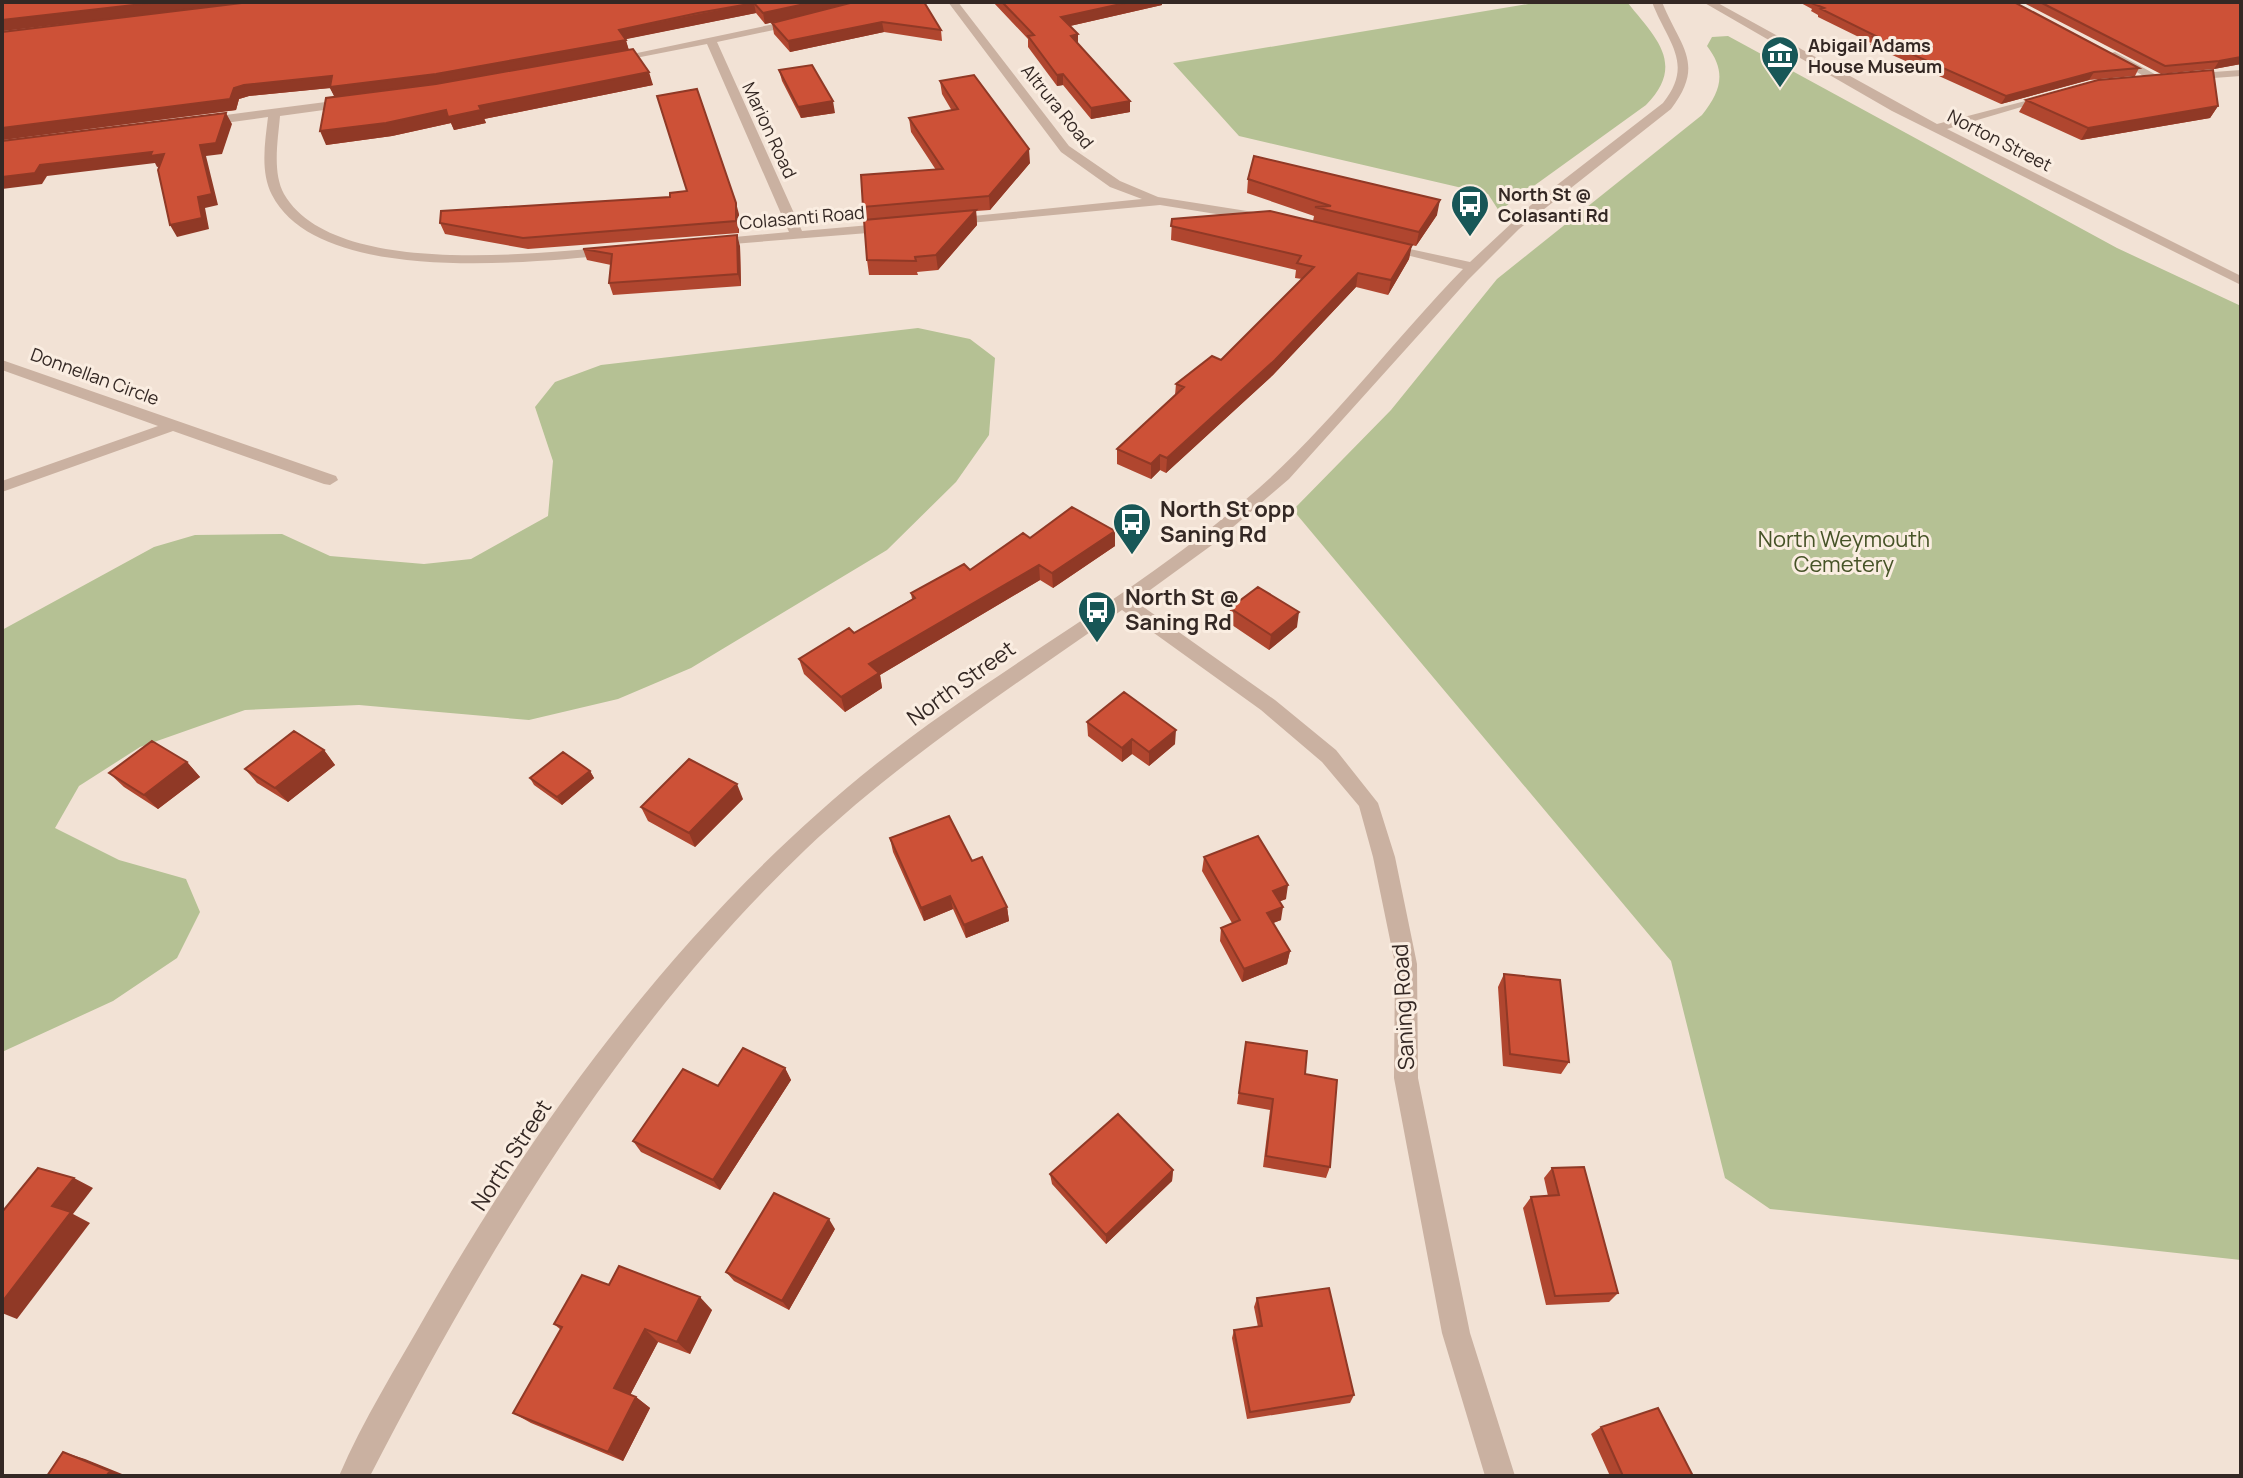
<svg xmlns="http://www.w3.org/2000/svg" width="2243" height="1478" font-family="Manrope,sans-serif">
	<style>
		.green { fill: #b5c194 }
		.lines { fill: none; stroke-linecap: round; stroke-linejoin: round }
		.minor { fill: #cab1a1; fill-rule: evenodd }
		.wall { fill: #b0462f }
		.shaded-wall { fill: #903926 }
		.building { fill: #cd5137; stroke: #903926; stroke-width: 2 }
		.labels { text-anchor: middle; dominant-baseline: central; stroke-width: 6; stroke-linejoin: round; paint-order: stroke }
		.far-poi-label { font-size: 18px; font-weight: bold; fill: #342824; stroke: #faede1; text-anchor: start }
		.far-street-label { font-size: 18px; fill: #342824; stroke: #faede1 }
		.poi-label { font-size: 22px; font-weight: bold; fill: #342824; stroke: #faede1; text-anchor: start }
		.park-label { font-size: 22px; fill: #465327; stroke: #faede1 }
		.street-label { font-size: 22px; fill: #342824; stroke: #faede1 }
	</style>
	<rect width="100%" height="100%" fill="#f2e2d5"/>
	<path class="green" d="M1540,2h87c29,36 59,62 19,103l-147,106 -11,-17 -249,-58 -66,-73z
		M1728,36l389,212 124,58v954l-471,-51 -45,-31 -54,-217 -378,-451 98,-100 106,-131 205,-164c19,-24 25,-43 5,-69l5,-9z
		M918,328l52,11 25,19 -6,77 -33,47 -69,68 -196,118 -73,31 -89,21 -170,-15 -114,5 -105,37 -61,39 -24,42 64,32 67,19 14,33 -23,46 -64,43 -111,51v-422l152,-83 41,-12 87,-1 48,22 94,8 47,-5 77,-43 5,-55 -18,-54 20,-25 46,-17z"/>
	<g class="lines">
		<path class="minor" d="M948,2h10l111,144 51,35 38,16 108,17 7,4 -7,4 -106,-17 -212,20 -2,-3 7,-4 189,-19 -32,-12 -49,-35z
			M1652,2h10c18,45 44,61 9,107l-152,120 -51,51 -179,199 -77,66 -77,56 140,99 61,50 42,53 17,54 22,107 1,114 52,255 45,143h-30l-43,-143 -48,-255 1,-114 -22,-107 -14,-51 -37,-44 -61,-52 -139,-100c-109,76 -220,148 -317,240 -186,177 -318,400 -435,626h-31c24,-56 58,-110 88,-163 118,-206 262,-399 449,-549 118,-94 253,-165 368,-263 82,-69 145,-156 219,-232l-81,-20v-6l88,19 61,-57 132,-102c32,-40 4,-61 -11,-101z
			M1703,2h13l221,122 115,-30v4l-105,31 294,147v9l-349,-174z
			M798,19l4,1v4l-85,18 85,189 91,-8 7,4 -7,4 -185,15 -2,-3 7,-4 76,-7 -82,-188 -97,19 -6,-3z
			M2115,52l45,25 2,2 -10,2 -41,-24v-4z
			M2241,70v6l-55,4 -6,-3 6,-3z
			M349,99l6,4 -2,3 -73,10c-2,24 -8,56 4,78 48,83 245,60 326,53l7,4 -7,4c-84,8 -292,30 -338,-60 -12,-23 -7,-53 -4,-78l-65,9 -6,-4 6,-4z
			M2,360l334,116 2,4 -8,5 -6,-1 -151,-53 -171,61v-11l156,-55 -156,-56z"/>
	</g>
	<path class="wall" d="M2,2h922l17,28 1,11 -58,-9 -94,20 -16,-18 -2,-11 34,-8 -41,9 -9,-11 -131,26 4,11 24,35 -169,34 2,4 -32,7 -3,-7 -59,13 -66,9 9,-48 -5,-9 -81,8 -10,3 -3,11 -234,30v-108l150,-18 -150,17z
		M993,2h169v3l-92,21 8,8v10l52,57v11l-39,7 -28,-34 -6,1 -29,-39v-8z
		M1799,2h215l125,66 -4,8 -46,4 -88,24 -131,-59 1,-2 -53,-26v-2l-7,-4 1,-2z
		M2022,2h219v62l-27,5 -53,5z
		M779,70l56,43 -34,5 -19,-37z
		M940,81l90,82 -40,47 -14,1 1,14 -39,45 -21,2 1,3h-49l-2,-15 -1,-40 -3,-13 73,-37 -25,-38 -2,-14 43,-7 -10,-17z
		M2026,100l192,6 -8,12 -129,22 -62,-28z
		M1248,179l189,36 -21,31 -5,-1 -2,14 -21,36 -32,-8 -83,88 -107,98 -6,-3 -9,9 -34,-15v-15l58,-54 1,-11 45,-24 81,-81 -7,-1 1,-8 -125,-30 1,-21 141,2 1,-5 -67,-23z
		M739,214v19l-211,16 -83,-15 -5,-11z
		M740,246l1,40 -128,9 -4,-12 2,-18 -24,-5 -4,-11z
		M1115,531v15l-62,42 -13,-8 -160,95 2,13 -37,24 -41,-38 -5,-15 55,-26 58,-34 -1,-6 59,-23 60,-32z
		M1230,608l67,19 -28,23 -40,-27z
		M1087,722l88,22 -26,22 -17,-12 -10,8 -34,-26z
		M324,750l11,15 -47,37 -31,-19 -12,-14z
		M187,762l13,15 -42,32 -34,-22 -15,-14z
		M590,771l4,7 -32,27 -28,-20 -4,-7z
		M743,799l-48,48 -47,-26 -7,-14z
		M890,838l82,23 35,46 2,14 -43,17 -13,-29 -29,12 -31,-69z
		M1204,857l82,42 -6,2 1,19 -8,3 17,28 -3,13 -45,18 -22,-41 1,-13 11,-5 -30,-52z
		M1504,974l65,88 -8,12 -58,-8 -5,-79z
		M1246,1042l59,32 25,93 -4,11 -63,-11 7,-57 -33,-6z
		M785,1068l6,12 -71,110 -79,-38 -8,-11 85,-55z
		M1552,1168l66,125 -9,9 -63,3 -23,-97 8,-11 17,-1 -4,-18z
		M1173,1170l-1,11 -66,63 -54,-60 -2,-10z
		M835,1229l-46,81 -55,-29 -8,-9z
		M609,1285l103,25 -22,44 -32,-12 -28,53 6,2 14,11 -27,53 -92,-38 -18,-10 48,-83 -7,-6z
		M1257,1298l97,97 -4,8 -103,16 -15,-81 2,-8 24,-3 -4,-20z
		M1601,1427l92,49h-83l-19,-42z"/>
	<path class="shaded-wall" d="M160,2h95l-253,29v-11z
		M814,2h47l-96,22 -2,-11z
		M1130,2h32v3l-101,23v-11z
		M754,3l2,10 -134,27 -3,-10z
		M882,22l2,10 -94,20 -2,-11z
		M1078,34v11l-7,-9z
		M626,40l3,11 -188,34 -106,13 -5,-10 -81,8 -10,3 -3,11 -234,30v-12l242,-43z
		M2241,57v7l-27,5 5,-8z
		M649,72l4,13 -169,34 -5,-13z
		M2094,72l-5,8 -88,24 5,-8z
		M1063,74v11l-6,1v-11z
		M833,101l2,12 -34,5 -3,-11z
		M1130,101v11l-39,7v-11z
		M2218,106l-8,12 -129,22 7,-12z
		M446,110h35l5,13 -32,7 -3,-7 -59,13 -66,9 -6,-14z
		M226,113l6,11 -10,30 -16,2 12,49 -13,3 4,21 -32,8 -7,-12 28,-28 2,-52z
		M1029,149l1,14 -40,47 -1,-14z
		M152,152l12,2 6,11 -13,2 -2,-4 -108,13 -5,8 -40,5v-12l38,-12z
		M1440,200l-3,15 -21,31 3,-14z
		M736,203l3,11v19l-3,-12z
		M976,210l1,15 -39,45 -2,-15z
		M737,235l3,11 1,40 -3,-12z
		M1412,245l-3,14 -21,36 3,-15z
		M1358,273l-2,14 -83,88 -107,98 1,-15z
		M1160,455v15l-9,9v-15z
		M1115,531v15l-62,42 -1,-15z
		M1039,565l1,15 -160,95 2,13 -37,24 -4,-15 28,-33z
		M1299,612l-2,15 -28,23 2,-15z
		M1176,730l-1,14 -26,22v-14z
		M1132,739v15l-10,8v-14z
		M324,750l11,15 -47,37 -13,-14z
		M187,762l13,15 -42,32 -14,-14z
		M590,771l4,7 -32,27 -5,-8z
		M737,784l6,15 -48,48 -6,-14z
		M1288,885l-2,14 -15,6 2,-14z
		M950,896l3,13 -29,12 -3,-13z
		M1007,907l2,14 -43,17 -2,-13z
		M1283,907l-2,13 -16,6 2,-13z
		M1290,951l-3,13 -45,18 2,-13z
		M785,1068l6,12 -71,110 -7,-10z
		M1173,1170l-1,11 -66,63v-9z
		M74,1178l19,10 -20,26 17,9 -73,96 -15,-6v-11l50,-96z
		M829,1219l6,10 -46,81 -7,-9z
		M700,1297l12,13 -22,44 -13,-12z
		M645,1329l13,13 -30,57 -14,-11z
		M636,1397l14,11 -27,53 -15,-9z
		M63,1452l22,7 42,17h-21z"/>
	<path class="building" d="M2,2h158l-158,18z
		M250,2h564l-51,11 -9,-10 -56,10 -79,17 7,10 -190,34 -106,13 2,-11 -88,9 -10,3 -4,11 -228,29v-96z
		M854,2h70l17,28 -59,-8 -94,19 -16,-18z
		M1002,2h128l-69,15 17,17 -7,2 59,65 -39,7 -28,-34 -6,1 -29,-39 6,-1z
		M1818,2h196l125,66 -45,4 -88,24 -133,-59 3,-1 -55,-27 3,-1 -10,-4 5,-1z
		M2040,2h201v55l-22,4 -54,5z
		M633,49l16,23 -170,34 2,4 -33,7 -2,-7 -60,13 -66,8 6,-33 110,-14z
		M812,65l21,36 -35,6 -19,-37z
		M2213,70l5,36 -130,22 -62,-28 72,-20z
		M974,75l55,74 -40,47 -126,11 -2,-32 82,-6 -34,-51 49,-9 -18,-28z
		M697,89l39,114v18l-213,17 -83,-15 1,-12 229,-14v-4l17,-2 -30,-95z
		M226,113l-10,30 -16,2 12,49 -14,3 4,21 -32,7 -12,-55 6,-16 -14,2 2,-4 -112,13 -5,8 -33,4v-36z
		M1254,156l186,44 -21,32 -104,-25 16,-1 -83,-27z
		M976,210l-40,45 -21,2 1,4 -49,-1 -3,-40z
		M1270,211l142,34 -21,35 -33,-7 -83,87 -108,98 -7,-3 -9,9 -34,-15 67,-62 -8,-3 36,-28 9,4 93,-93 -17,-4 4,-7 -130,-30 1,-7z
		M737,235l1,39 -129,9 3,-29 -29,-5z
		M1072,507l43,24 -63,42 -13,-8 -170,99 10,9 -38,24 -42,-38 50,-31 5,5 61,-35 -4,-5 53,-29 6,6 53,-37 7,5z
		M1258,587l41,25 -28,23 -41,-27z
		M1124,692l52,38 -27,22 -17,-13 -10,9 -35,-26z
		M294,731l30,19 -49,38 -30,-19z
		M152,741l35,21 -43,33 -35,-22z
		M563,752l27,19 -33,26 -27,-19z
		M689,759l48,25 -48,49 -48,-26z
		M949,816l23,45 10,-4 25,50 -43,18 -14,-29 -29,12 -31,-70z
		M1258,836l30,49 -15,6 10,16 -16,6 23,38 -46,18 -23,-41 19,-8 -36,-63z
		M1504,974l56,6 9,82 -59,-8z
		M1246,1042l61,9 -2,23 32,6 -7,87 -64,-11 7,-57 -34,-6z
		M743,1048l42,20 -72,112 -80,-39 50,-72 35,17z
		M1118,1114l55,56 -67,65 -56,-61z
		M1584,1167l34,126 -63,3 -24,-99 28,-2 -7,-27z
		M38,1168l36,10 -22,28 19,6 -69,90v-90z
		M774,1193l55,26 -47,82 -56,-29z
		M619,1266l81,31 -23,45 -32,-13 -31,59 22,9 -28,55 -95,-39 49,-86 -8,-3 28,-49 27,10z
		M1329,1288l25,107 -104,17 -16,-82 28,-4 -5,-28z
		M1658,1408l35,68h-70l-22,-49z
		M63,1452l47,19 -4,5h-59z"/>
	<defs>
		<symbol id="museum-pin" viewBox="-11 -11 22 30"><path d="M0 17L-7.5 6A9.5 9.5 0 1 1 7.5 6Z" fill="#185757" stroke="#faede1"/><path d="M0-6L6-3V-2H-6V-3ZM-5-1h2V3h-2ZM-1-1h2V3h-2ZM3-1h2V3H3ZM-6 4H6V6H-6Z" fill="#fff"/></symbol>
		<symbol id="bus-pin" viewBox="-11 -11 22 30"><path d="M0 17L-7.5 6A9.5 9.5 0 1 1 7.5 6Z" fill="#185757" stroke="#faede1"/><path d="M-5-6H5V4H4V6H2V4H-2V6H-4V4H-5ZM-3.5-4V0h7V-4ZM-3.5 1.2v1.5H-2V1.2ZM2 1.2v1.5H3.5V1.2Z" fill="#fff"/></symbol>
	</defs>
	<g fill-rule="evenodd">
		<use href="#museum-pin" x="1758" y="33" width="44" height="60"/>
		<use href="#bus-pin" x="1448" y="182" width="44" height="60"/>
		<use href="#bus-pin" x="1110" y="500" width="44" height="60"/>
		<use href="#bus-pin" x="1075" y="588" width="44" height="60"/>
	</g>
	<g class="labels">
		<g class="far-poi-label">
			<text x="1808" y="45">Abigail Adams<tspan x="1808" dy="21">House Museum</tspan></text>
			<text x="1498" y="194">North St @<tspan x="1498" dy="21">Colasanti Rd</tspan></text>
		</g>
		<g class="far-street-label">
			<text transform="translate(1058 106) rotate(51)">Altrura Road</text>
			<text transform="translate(770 130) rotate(65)">Marion Road</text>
			<text transform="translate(2000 140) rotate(27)">Norton Street</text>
			<text transform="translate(802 217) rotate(-5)">Colasanti Road</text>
			<text transform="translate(95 376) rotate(20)">Donnellan Circle</text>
		</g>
		<g class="poi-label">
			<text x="1160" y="509">North St opp<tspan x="1160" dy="25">Saning Rd</tspan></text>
			<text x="1125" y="597">North St @<tspan x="1125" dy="25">Saning Rd</tspan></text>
		</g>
		<g class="park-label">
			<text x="1844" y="539">North Weymouth<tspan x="1844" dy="25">Cemetery</tspan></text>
		</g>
		<g class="street-label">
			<text transform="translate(961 683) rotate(-36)">North Street</text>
			<text transform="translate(1403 1007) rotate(-93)">Saning Road</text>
			<text transform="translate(511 1155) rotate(-57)">North Street</text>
		</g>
	</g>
	<rect width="2243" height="1478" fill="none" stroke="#342824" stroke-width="8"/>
</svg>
